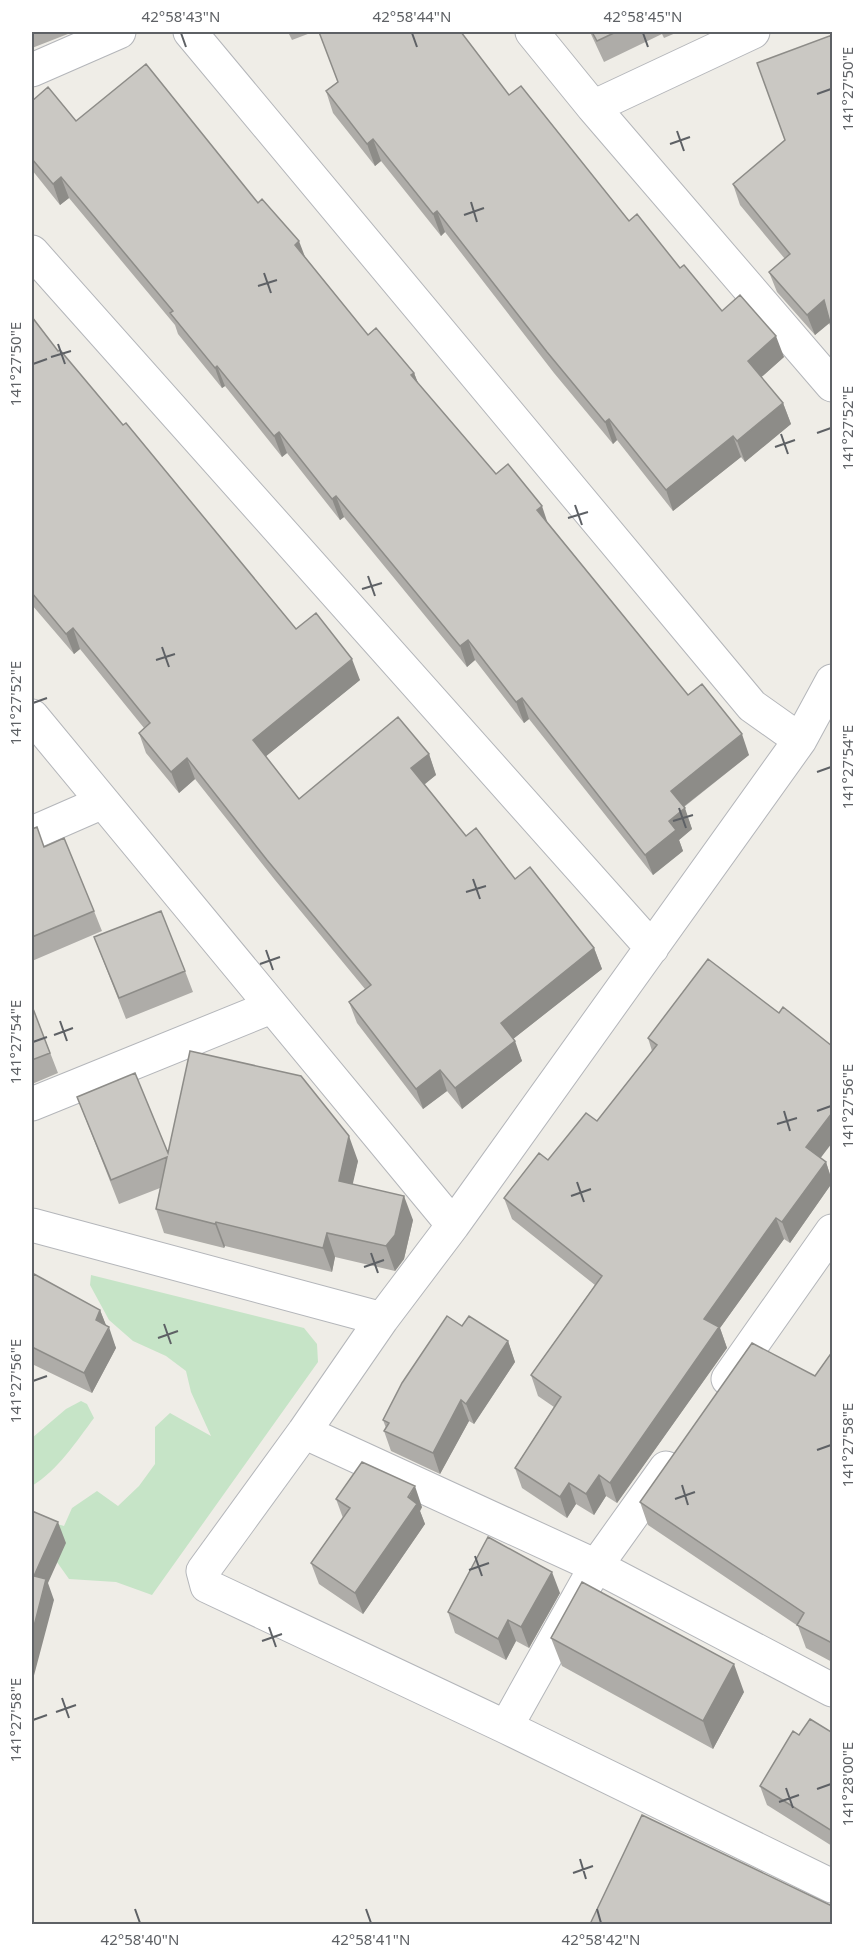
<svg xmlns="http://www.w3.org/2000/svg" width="864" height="1956" font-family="'Noto Sans',sans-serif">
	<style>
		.green { fill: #c6e4c7 }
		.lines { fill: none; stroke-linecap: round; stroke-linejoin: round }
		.street-casing { stroke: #b4b6ba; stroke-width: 35 }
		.street { stroke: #fff; stroke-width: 33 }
		.wall { fill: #aeaca8 }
		.shaded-wall { fill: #8d8c88 }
		.building { fill: #cac8c3; stroke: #8d8c88; stroke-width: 1.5 }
		.ticks { fill: none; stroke: #5e6165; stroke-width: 2 }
		.neatline { fill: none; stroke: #5e6165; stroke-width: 2 }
		.ticks-label { font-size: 15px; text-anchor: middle; fill: #5e6165 }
	</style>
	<rect width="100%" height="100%" fill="#efede7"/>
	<path class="green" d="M91,1275l213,53 13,16 1,18 -166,233 -36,-13 -47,-3 -22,-31 7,-25 10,3 8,-18 25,-17 21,15 21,-20 16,-22v-37l15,-14 41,23 -20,-44 -5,-21 -20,-15 -33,-15 -24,-21 -19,-35z
		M81,1401l6,3 7,14c-18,24 -36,52 -62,68v-48l34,-29z"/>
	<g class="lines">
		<defs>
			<path id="street" d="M190,32l562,674 48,34
				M532,32l61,75 239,278
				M32,70l87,-38
				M593,107l160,-75
				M32,252l620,696
				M832,681l-32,59 -347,485 -71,94 -78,113 -101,139 4,15 299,141 326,159
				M32,716l421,509
				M32,833l71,-31
				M32,1104l239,-97
				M32,1225l350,94
				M728,1379l104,-148
				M304,1432l292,134 236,124
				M506,1727l90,-161 70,-98"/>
		</defs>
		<use href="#street" class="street-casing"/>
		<use href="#street" class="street"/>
	</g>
	<path class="wall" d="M32,32h41l-41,16z
		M288,32h25l-21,8z
		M590,32h88l-14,6 -2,-4 -58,28z
		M832,35l-2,287 -15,13 -38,-43 -8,-20 16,-13 -45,-54 -7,-21 52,-44z
		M337,82l172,13 120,126 51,47 42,43 62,46 -23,20 22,26 8,21 -46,38 -4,-5 -68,54 -56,-71 -4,4 -59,-71 -109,-141 -4,4 -60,-75 -6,5 -42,-53 -7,-22z
		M32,101l226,102 47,54 63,78 46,38 4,10 78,91 52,49 140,172 61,60 -65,52 8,22 -13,11 4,11 -30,24 -124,-156 -5,4 -49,-63 -8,7 -123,-150 -4,3 -53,-67 -5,4 -57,-71 -3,2 -44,-54 -3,-9 -106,-127 -9,7 -28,-35z
		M32,317l26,34 65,74 173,204 64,51 -95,77 34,42 130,-45 7,21 -12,9 42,52 128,112 8,21 -89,70 9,22 -60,48 -15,-18 -24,18 -66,-86 -8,-21 16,-13 -90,-109 -80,-101 -16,14 -33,-40 -7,-20 5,-5 -64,-79 -6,5 -42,-49z
		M32,829l12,18 50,64 8,20 -70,30z
		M94,937l91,34 8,21 -67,27z
		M32,1006l26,67 -26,11z
		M648,1038l178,124 6,19v2l-42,60 -6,-4 -64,89 7,20 -110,155 -11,-7 -12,19 -18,-11 -9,14 -45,-30 -7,-20 39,-61 -16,-11 -7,-21 64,-90 -83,-66 -8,-21 44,-38 49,-39 55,-70z
		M77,1097l91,56 190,8 -6,23 61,36 -9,39 -9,12 -60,-14 -3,15 -107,-26 -1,2 -60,-15 -8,-24 4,-21 -41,16z
		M32,1279l68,31 6,16 10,22 -24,45 -60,-29z
		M462,1326l46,15 7,21 -41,62 -5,-3 -29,53 -49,-23 -7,-20 2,-3 -3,-8z
		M832,1352v310l-26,-14 -8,-22 -150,-101 -8,-23 175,-126z
		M336,1499l86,8 -2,4 5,13 -62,90 -44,-30 -8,-21 32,-45z
		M560,1593l-31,55 -13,-7 -10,19 -51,-27 -7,-21z
		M551,1638l193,54 -31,57 -151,-83z
		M832,1730v116l-65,-41 -7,-19 39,-51 32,-3z"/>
	<path class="shaded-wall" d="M373,139l8,22 -6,5 -8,-22z
		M61,177l8,21 -9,7 -7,-21z
		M437,211l8,21 -4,4 -8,-22z
		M299,241l8,21 -12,-17z
		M824,300l8,21 -17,14 -8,-20z
		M776,336l8,21 -28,25 -8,-21z
		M217,366l8,20 -3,2 -7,-20z
		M414,373l8,20 -11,-18z
		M783,403l8,21 -46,38 -8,-21z
		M609,419l8,21 -4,4 -8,-22z
		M279,432l8,21 -5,4 -8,-21z
		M733,436l8,21 -68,54 -7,-21z
		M336,496l8,21 -4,3 -8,-21z
		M542,506l7,21 -12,-17z
		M73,628l7,21 -6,5 -8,-20z
		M468,640l7,20 -8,7 -7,-21z
		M352,659l8,21 -100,81 -7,-21z
		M522,698l7,21 -5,4 -8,-21z
		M742,734l7,21 -71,56 -7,-20z
		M429,754l7,21 -17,14 -8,-21z
		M187,758l8,21 -16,14 -8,-21z
		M685,808l7,21 -13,11 4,11 -30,24 -8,-20 24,-34z
		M594,948l8,21 -94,74 -7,-20z
		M515,1041l7,20 -60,48 -7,-21z
		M440,1070l7,21 -24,18 -7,-20z
		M832,1113v30l-19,25 -7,-21z
		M349,1136l9,25 -10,44 -9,-24z
		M826,1162l6,19v2l-42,60 -8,-21z
		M404,1196l9,24 -9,39 -9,12 -9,-25z
		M776,1218l8,21 -64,89 7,20 -110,155 -7,-20 94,-164z
		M216,1222l9,24 -1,2 -9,-24z
		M327,1233l8,24 -3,15 -9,-24z
		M100,1310l8,20 1,-3 7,21 -24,45 -8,-20 12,-53z
		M508,1341l7,21 -41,62 -8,-20z
		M461,1400l8,21 -29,53 -7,-21z
		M599,1475l7,21 -12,19 -8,-21z
		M569,1483l7,21 -9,14 -7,-21z
		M415,1486l7,21 -2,4 5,13 -62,90 -8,-21z
		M58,1522l8,21 -18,40 6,17 -22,83v-49l2,-58z
		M552,1572l8,21 -31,55 -8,-21z
		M508,1620l8,21 -10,19 -8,-21z
		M734,1664l10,28 -31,57 -10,-28z"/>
	<path class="building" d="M319,32h142l48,63 12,-9 108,135 8,-7 43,54 4,-3 38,46 18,-16 36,41 -28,25 35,42 -46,38 -4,-5 -67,54 -57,-71 -4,3 -58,-70 -110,-141 -4,3 -60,-75 -6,5 -41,-53 12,-9z
		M592,32h24l-19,9z
		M832,35v295l-8,-30 -17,15 -38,-43 21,-18 -57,-70 52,-44 -28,-77z
		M146,64l112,139 4,-4 37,42 -4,4 73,90 8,-7 38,45 -3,2 85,99 12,-10 34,42 -5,4 151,185 14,-11 40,50 -71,57 14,17 -16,13 7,9 -31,25 -123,-157 -6,4 -48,-62 -8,6 -124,-150 -4,3 -53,-67 -5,4 -57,-70 -2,2 -45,-55 3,-2 -112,-134 -8,7 -21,-25v-58l16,-14 28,34z
		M32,317l26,34 2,-1 63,75 3,-2 170,206 20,-16 36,46 -99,81 46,59 99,-82 31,37 -18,14 55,68 10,-8 39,51 15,-12 64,81 -93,75 14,18 -60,47 -15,-18 -24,19 -67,-87 22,-17 -104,-125 -80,-102 -16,14 -32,-39 11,-10 -77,-95 -7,6 -34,-41z
		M37,827l7,20 20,-9 30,73 -62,26v-108z
		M161,911l24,60 -66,27 -25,-61z
		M708,959l71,54 4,-6 49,39v67l-26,34 20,15 -44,60 -6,-4 -72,101 15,8 -109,156 -11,-8 -13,19 -17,-11 -9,14 -45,-29 46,-71 -30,-22 71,-99 -98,-78 35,-45 9,7 38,-47 11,8 60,-76 -9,-7z
		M32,1006l18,47 -18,7z
		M190,1051l111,25 48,60 -10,45 65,15 -9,39 -9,11 -59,-13 -4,15 -107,-26 -1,2 -59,-15 11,-52 -56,23 -34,-83 58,-24 33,80z
		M34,1274l66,36 -4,10 13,7 -25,46 -52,-26v-68z
		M447,1316l15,10 7,-10 39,25 -42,63 -5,-4 -28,53 -49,-22 5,-8 -6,-3 19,-37z
		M752,1343l63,33 17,-24v291l-35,-18 7,-12 -164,-111z
		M362,1462l53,24 -7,11 9,7 -62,89 -44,-30 39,-55 -14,-9z
		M32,1511l26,11 -24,54 12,3 -14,55z
		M488,1537l64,35 -31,55 -13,-7 -10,19 -50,-27z
		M582,1582l152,82 -31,57 -152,-83z
		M810,1719l21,13 1,-2v101l-72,-45 33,-55 6,4z
		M642,1815l190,91v12l-2,6h-234l-5,-2z"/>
	<path class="ticks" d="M181,33l5,14M412,33l5,14M643,33l5,14M817,94l14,-5M677,131l7,20M670,144l20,-7M471,202l6,20M464,215l20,-7M264,273l7,20M258,286l19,-6M58,344l7,20M51,357l20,-6M33,364l14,-5M817,433l14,-5M781,434l7,20M775,447l20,-7M575,505l7,20M568,518l20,-6M368,576l7,20M362,589l20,-6M162,647l7,20M156,660l19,-6M33,703l14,-5M817,772l14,-5M679,808l7,20M673,821l20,-6M473,879l7,20M466,892l20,-6M266,950l7,20M260,964l20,-7M60,1021l7,20M54,1035l19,-7M33,1042l14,-5M784,1111l6,20M817,1111l14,-5M777,1124l20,-6M577,1182l7,20M571,1196l20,-7M371,1253l7,20M364,1267l20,-7M164,1324l7,20M158,1338l20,-7M33,1381l14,-5M817,1450l14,-5M682,1485l6,20M675,1499l20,-7M475,1556l7,20M469,1570l20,-7M269,1627l7,20M262,1641l20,-7M62,1698l7,20M56,1712l20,-7M33,1720l14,-5M786,1788l7,20M817,1789l14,-5M779,1802l20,-7M580,1859l6,20M573,1873l20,-7M135,1909l5,14M366,1909l5,14M597,1909l4,14"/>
	<rect width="864" height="1956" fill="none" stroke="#ffffff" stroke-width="66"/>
	<rect x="33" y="33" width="798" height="1890" class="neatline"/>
	<g class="ticks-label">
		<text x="181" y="22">42°58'43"N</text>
		<text x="412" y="22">42°58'44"N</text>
		<text x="643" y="22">42°58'45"N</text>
		<text transform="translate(848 89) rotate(-90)" y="5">141°27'50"E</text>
		<text transform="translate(16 364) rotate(-90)" y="5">141°27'50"E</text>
		<text transform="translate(848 428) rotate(-90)" y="5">141°27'52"E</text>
		<text transform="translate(16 703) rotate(-90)" y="5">141°27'52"E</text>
		<text transform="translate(848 767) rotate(-90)" y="5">141°27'54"E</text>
		<text transform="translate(16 1042) rotate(-90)" y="5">141°27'54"E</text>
		<text transform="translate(848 1106) rotate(-90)" y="5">141°27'56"E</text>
		<text transform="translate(16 1381) rotate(-90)" y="5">141°27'56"E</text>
		<text transform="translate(848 1445) rotate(-90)" y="5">141°27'58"E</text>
		<text transform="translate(16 1720) rotate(-90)" y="5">141°27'58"E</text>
		<text transform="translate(848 1784) rotate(-90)" y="5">141°28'00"E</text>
		<text x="140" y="1945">42°58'40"N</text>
		<text x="371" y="1945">42°58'41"N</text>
		<text x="601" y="1945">42°58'42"N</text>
	</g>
</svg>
